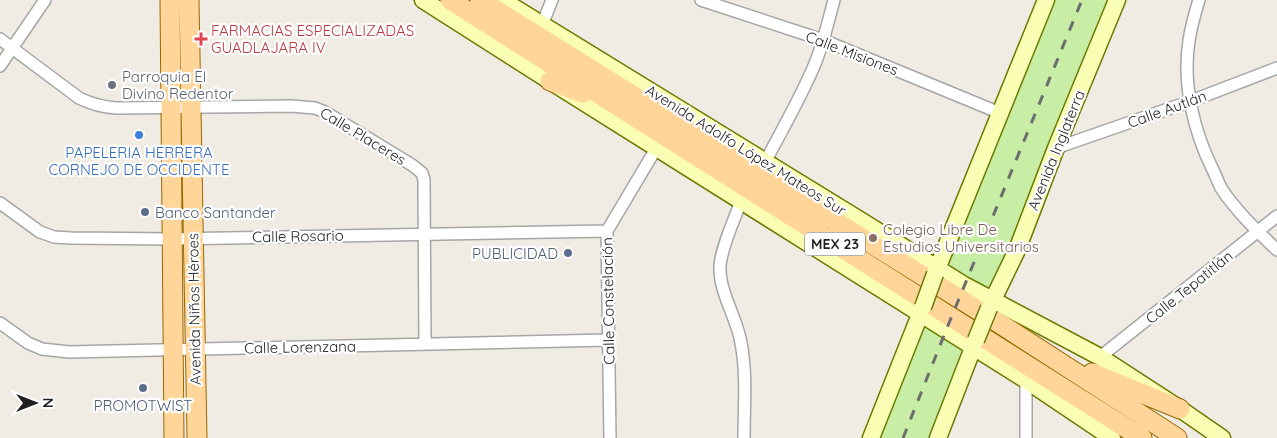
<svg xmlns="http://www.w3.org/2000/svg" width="1277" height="438" font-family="Quicksand,sans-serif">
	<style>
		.grass { fill: #c8eea6 }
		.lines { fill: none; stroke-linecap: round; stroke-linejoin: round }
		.street-casing { stroke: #a6a6a6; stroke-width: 14 }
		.secondary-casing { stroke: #6c7b00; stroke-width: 19 }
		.primary-casing { stroke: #996800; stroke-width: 21 }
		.street { stroke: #fff; stroke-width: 11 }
		.secondary { stroke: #f9feb4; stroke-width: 16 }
		.primary { stroke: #ffd59a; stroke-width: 19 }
		.rail { stroke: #6d6d6d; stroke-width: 3; stroke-dasharray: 10 10; stroke-linecap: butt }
		.secondary-bridge-casing { stroke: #6c7b00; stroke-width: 19; stroke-linecap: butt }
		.secondary-bridge { stroke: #f9feb4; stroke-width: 16 }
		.health-dot { fill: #e0444e; stroke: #fff; stroke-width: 2 }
		.worship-dot { fill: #6b7280; stroke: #fff; stroke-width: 2 }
		.shop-dot { fill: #3f7fe0; stroke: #fff; stroke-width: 2 }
		.service-dot { fill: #5c6f8a; stroke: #fff; stroke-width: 2 }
		.education-dot { fill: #8d6e63; stroke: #fff; stroke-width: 2 }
		.labels { text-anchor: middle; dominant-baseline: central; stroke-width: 4.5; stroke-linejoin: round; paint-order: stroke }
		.shield { fill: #fff; stroke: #626262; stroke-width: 1 }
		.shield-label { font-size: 14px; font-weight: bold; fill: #1f1f1f }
		.health-label { font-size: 15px; fill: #be3a42; stroke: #fff; text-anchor: start }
		.street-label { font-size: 15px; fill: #1f1f1f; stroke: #fff }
		.worship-label { font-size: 15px; fill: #5b616d; stroke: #fff; text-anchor: start }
		.shop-label { font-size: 15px; fill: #366cbe; stroke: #fff }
		.service-label { font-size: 15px; fill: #4e5e75; stroke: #fff; text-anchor: start }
		.education-label { font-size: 15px; fill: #785e54; stroke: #fff; text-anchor: start }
	</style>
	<rect width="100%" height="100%" fill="#f0ece4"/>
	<path class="grass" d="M1054,0h55l-177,438h-54z"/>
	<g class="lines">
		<defs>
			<path id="street" d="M701,0l122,40 177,73
				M1199,0c-4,13 -8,27 -10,41 -7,43 5,91 24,129 3,6 5,12 8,18 15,23 36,43 56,62
				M542,25l10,-25
				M0,39l79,59c12,6 23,9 37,10l175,-2 24,2 10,4 87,53 10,8 2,7 1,164
				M0,66l45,-66
				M1056,148l135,-47 86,-33
				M765,162c17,-32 35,-63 49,-96 9,-21 14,-44 20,-66
				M741,201c-6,17 -20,47 -21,65 -1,27 17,51 21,77 6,31 3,64 3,95
				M0,203l40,29 14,5 17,1 101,1 435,-8
				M0,323l28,20 14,6 27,3 539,-12
				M1100,357l177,-141
				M1026,380v58
				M610,438l-3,-207 50,-84"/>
			<path id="secondary" d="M423,0l127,81 476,299 86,58
				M502,0l358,220 104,65 136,72 80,52 42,29
				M935,274l111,-274
				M989,308l28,-58 39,-102 61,-148
				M871,438l52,-131
				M938,438l38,-98"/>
			<path id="primary" d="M170,0l4,438
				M189,0l8,438
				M450,0l692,438
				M480,0l525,327 172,111
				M550,81l33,12
				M1092,373l88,36"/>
		</defs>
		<use href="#street" class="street-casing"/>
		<use href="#secondary" class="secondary-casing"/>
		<use href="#primary" class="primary-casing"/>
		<use href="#street" class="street"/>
		<use href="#secondary" class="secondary"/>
		<use href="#primary" class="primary"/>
		<path class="rail" d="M903,438l46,-115 133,-323"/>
		<defs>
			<path id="secondary-bridge" d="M923,307l12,-33
				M976,340l13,-32"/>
		</defs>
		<use href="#secondary-bridge" class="secondary-bridge-casing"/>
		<use href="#secondary-bridge" class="secondary-bridge"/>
	</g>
	<path class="health-dot" d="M198.5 31.5h5v5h5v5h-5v5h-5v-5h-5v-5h5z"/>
	<circle class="worship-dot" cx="112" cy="85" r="5"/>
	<circle class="shop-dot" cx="139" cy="135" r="5"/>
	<g class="service-dot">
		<circle cx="145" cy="212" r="5"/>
		<circle cx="568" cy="253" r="5"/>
		<circle cx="143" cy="388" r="5"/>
	</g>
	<circle class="education-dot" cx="873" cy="238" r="5"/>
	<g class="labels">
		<rect class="shield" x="805" y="232.5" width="60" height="23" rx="4"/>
		<g class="shield-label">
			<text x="835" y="244">MEX 23</text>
		</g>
		<g class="health-label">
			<text x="211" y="30">FARMACIAS ESPECIALIZADAS<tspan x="211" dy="17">GUADLAJARA IV</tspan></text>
		</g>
		<g class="street-label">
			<text transform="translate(852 53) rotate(21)">Calle Misiones</text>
			<text transform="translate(1167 109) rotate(-20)">Calle Autlán</text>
			<text transform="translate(363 136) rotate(31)">Calle Placeres</text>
			<text transform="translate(746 150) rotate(32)">Avenida Adolfo López Mateos Sur</text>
			<text transform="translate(1056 150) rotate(-68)">Avenida Inglaterra</text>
			<text transform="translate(298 236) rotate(-1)">Calle Rosario</text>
			<text transform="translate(1189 287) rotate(-39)">Calle Tepatitlán</text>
			<text transform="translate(608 301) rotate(-91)">Calle Constelación</text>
			<text transform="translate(194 309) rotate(-91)">Avenida Niños Héroes</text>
			<text transform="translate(300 347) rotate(-1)">Calle Lorenzana</text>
		</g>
		<g class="worship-label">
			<text x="122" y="76">Parroquia El<tspan x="122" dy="17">Divino Redentor</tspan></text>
		</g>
		<g class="shop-label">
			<text x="139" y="152">PAPELERIA HERRERA<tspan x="139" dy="17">CORNEJO DE OCCIDENTE</tspan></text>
		</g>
		<g class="service-label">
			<text x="155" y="212">Banco Santander</text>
			<text x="558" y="253" text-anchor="end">PUBLICIDAD</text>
			<text x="143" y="405" text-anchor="middle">PROMOTWIST</text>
		</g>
		<g class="education-label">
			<text x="883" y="229">Colegio Libre De<tspan x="883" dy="17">Estudios Universitarios</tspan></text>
		</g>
	</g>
	<g transform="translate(35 403) rotate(90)" stroke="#ffffff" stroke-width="4" paint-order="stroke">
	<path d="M0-4L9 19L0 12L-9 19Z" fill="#1f1f1f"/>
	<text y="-8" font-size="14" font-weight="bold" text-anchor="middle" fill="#1f1f1f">N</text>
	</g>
</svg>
